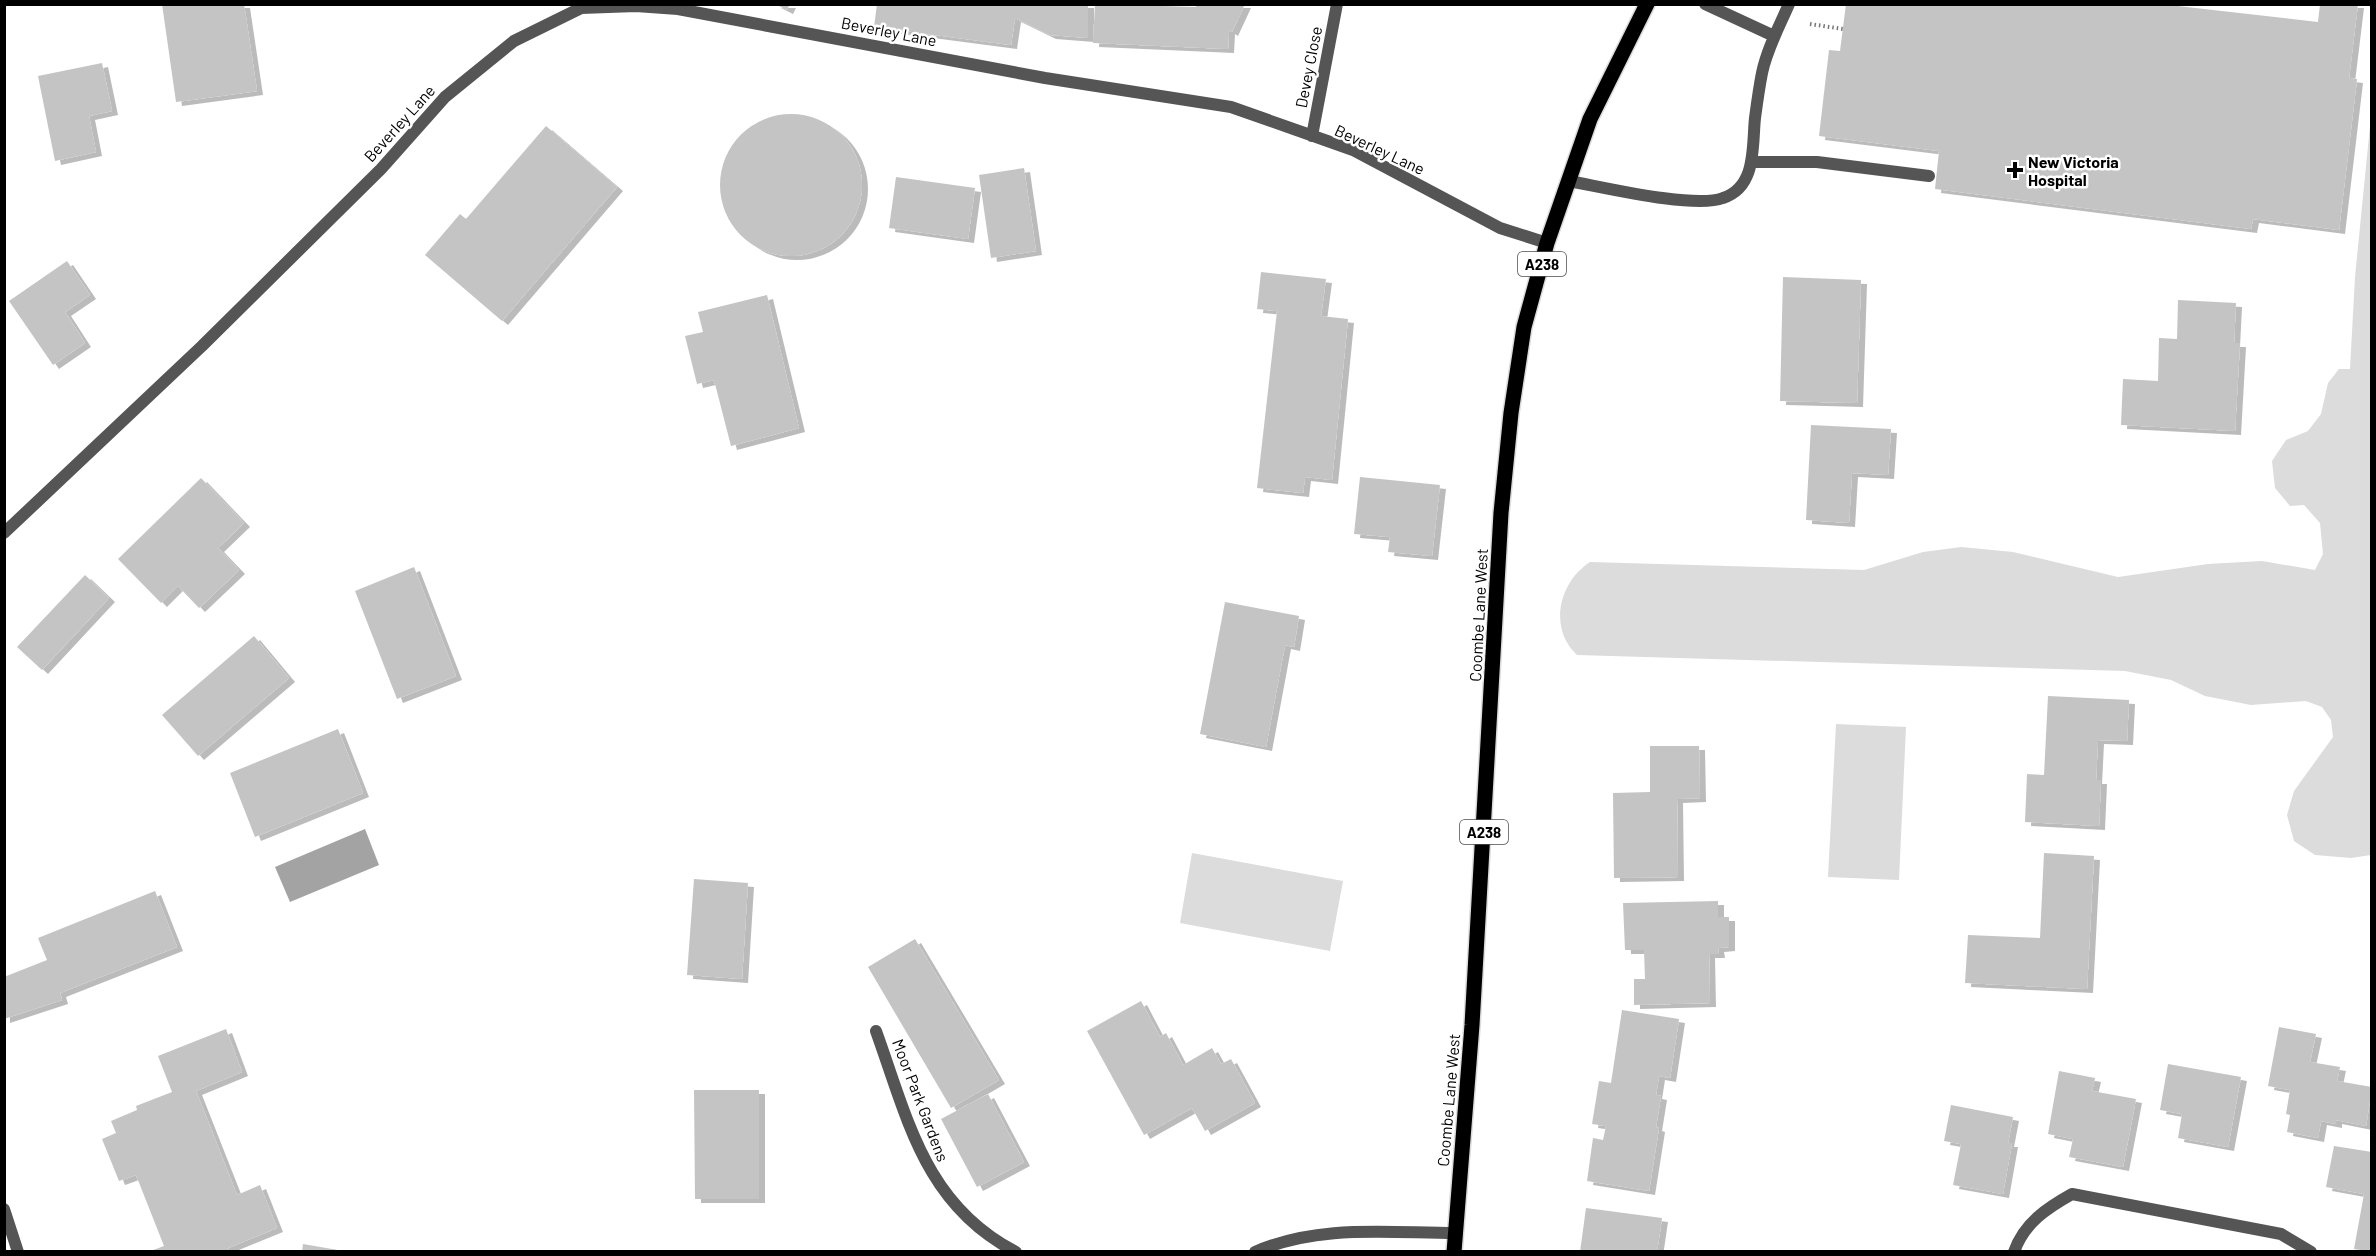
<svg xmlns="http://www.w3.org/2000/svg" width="2376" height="1256" font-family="Barlow,sans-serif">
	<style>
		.green { fill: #dcdcdc }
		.water { fill: #a3a3a3 }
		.building { fill: #c4c4c4; filter: url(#shadow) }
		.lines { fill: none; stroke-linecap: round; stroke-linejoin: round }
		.primary-casing { stroke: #dbdbdb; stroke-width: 18 }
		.path { stroke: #777; stroke-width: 4; stroke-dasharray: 1.5 3; stroke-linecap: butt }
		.service { stroke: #555; stroke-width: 12 }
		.minor { stroke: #555; stroke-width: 12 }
		.primary { stroke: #000; stroke-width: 15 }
		.poi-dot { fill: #000; stroke: #fff; stroke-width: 2 }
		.labels { text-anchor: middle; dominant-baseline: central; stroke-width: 5; stroke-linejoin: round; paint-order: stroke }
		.shield { fill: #fff; stroke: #4c4c4c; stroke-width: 1.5 }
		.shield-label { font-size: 15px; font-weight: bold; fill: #000 }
		.street-label { font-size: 16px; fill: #000; stroke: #fff }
		.poi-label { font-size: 16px; font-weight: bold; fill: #000; stroke: #fff; text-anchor: start }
	</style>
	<defs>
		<filter id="shadow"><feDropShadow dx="6" dy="4" stdDeviation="0" flood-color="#0004"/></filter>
	</defs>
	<rect width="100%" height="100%" fill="#fff"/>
	<path class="green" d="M2371,116v739l-20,3 -36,-3 -21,-14 -7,-26 7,-24 39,-54 -2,-17 -9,-13 -16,-6 -55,4 -46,-9 -34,-16 -46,-9 -548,-16c-29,-27 -18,-73 13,-93l274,8 59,-18 38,-5 52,5 105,25 90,-13 54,-3 53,9 8,-16 -3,-31 -16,-18 -14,1 -15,-18 -3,-27 14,-21 22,-9 13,-17 7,-31 11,-14h11l5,-92z
		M1836,724l70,3 -7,153 -71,-3z
		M1192,853l151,28 -13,70 -150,-28z"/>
	<path class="water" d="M365,829l14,36 -89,37 -15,-35z"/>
	<path class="building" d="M162,4h82l13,87 -81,11z
		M775,4h15l-3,6z
		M877,4h211v34l-38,-3 -35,-17 -4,27 -137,-18z
		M1095,4l101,3 1,-3h48l-13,28 -3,-2 -1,19 -135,-6z
		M1846,4h314l158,18 2,-18h38l-9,74 8,1 -18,151 -86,-11 -2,10 -316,-40 4,-38 -120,-15 10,-86 11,1z
		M102,63l10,48 -23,5 7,36 -41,9 -17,-85z
		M720 185a71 71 0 1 1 142 0a71 71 0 1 1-142 0Z
		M546,126l71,61 -115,134 -77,-66 35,-41 6,5z
		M1024,168l12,83 -45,7 -12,-83z
		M896,177l79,11 -7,51 -79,-11z
		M67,261l23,34 -25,17 20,31 -32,22 -44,-64z
		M1261,272l65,7 -5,37 27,3 -16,161 -27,-3 -2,16 -46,-5 20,-177 -20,-2z
		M1783,277l78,3 -4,123 -77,-2z
		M767,295l32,133 -68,18 -17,-66 -17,4 -12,-48 18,-4 -5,-20z
		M2178,300l58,3 -2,40h6l-5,88 -114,-6 2,-46 35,2 1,-43 18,1z
		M1811,425l80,4 -3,46 -36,-2 -3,50 -43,-3z
		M1360,477l80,8 -8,71 -44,-4 2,-15 -36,-3z
		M201,478l43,45 -26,25 21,22 -40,38 -21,-22 -17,17 -43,-44z
		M414,567l42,109 -59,23 -42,-108z
		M85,575l24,23 -67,72 -25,-23z
		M1225,602l74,14 -5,31 -9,-2 -19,102 -66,-13z
		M254,636l35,42 -91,78 -36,-41z
		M2048,696l81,4 -2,41 -29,-1 -2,40h5l-2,46 -74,-4 2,-48 17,1z
		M338,729l25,64 -108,44 -25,-64z
		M1650,746h49l1,52 -23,1 1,78 -64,1 -1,-85 37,-1z
		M2044,853l50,3 -7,133 -122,-6 3,-48 72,3z
		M694,879l54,4 -6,96 -55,-4z
		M155,891l22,56 -117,46 2,7 -58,19v-42l43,-17 -9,-22z
		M1718,901v16h11v30l-11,1 1,6h-10l1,49 -76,2v-26h11l-1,-29h-19l-2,-47z
		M915,939l84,141 -48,28 -83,-141z
		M1141,1001l19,36 6,-4 17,32 29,-17 9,16 10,-5 24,44 -50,28 -13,-23 -48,27 -57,-104z
		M1622,1010l57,9 -9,59 -11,-2 -3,19 5,1 -5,31 3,1 -10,63 -62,-10 6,-43 10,2 3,-14 -14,-2 7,-43 12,2z
		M2279,1027l37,7 -6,28 30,5 -3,14 35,6 -6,39 -30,-6v4l-15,-3 -3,17 -31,-6 3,-17 -4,-1 4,-24 -22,-4z
		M226,1029l16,43 -46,19 41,104 23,-10 17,43 -49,20 2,4h-82l16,-6 -28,-71 -17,6 -17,-42 14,-6 -5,-12 26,-11 -1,-4 36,-14 -14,-36z
		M2168,1064l73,13 -13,70 -50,-9 4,-24 -22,-4z
		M2059,1071l36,7 -3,13 44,8 -13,68 -54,-10 4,-18 -25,-5z
		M694,1090h65v109h-64z
		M988,1094l36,68 -47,25 -36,-68z
		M1951,1105l62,12 -5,26h4l-9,51 -50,-9 8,-41 -17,-3z
		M2334,1146l38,6v100l-18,-3 10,-55 -38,-7z
		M1586,1208l76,10 -5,34h-77z
		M303,1244l35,6v2h-36z"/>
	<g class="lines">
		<defs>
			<path id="primary" d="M1454,1252l18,-227 29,-512 10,-100 13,-86 23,-84 43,-124 57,-115"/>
		</defs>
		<use href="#primary" class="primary-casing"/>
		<path class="path" d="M1810,24l33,5"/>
		<path class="service" d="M1705,4l69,32
			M1752,162h65l112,14
			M1569,181c34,6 125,28 154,17 34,-11 29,-52 32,-80 2,-15 4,-30 7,-45 5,-24 17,-46 27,-69
			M2014,1252c10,-29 33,-44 58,-58l209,40 30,18"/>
		<path class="minor" d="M1312,136l25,-132
			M4,533l198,-187 179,-177 64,-72 69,-56 67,-33 55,-2 42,3 367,69 186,29 122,43 147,78 47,15
			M876,1031c32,89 49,174 140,221
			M4,1209l14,43
			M1255,1252c63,-28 133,-19 200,-19"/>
		<use href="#primary" class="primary"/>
	</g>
	<path class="poi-dot" d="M2012 161h6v6h6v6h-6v6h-6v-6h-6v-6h6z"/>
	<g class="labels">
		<g class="shield">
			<rect x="1518" y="252" width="48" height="24" rx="4.5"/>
			<rect x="1460" y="820" width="48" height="24" rx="4.5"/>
		</g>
		<g class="shield-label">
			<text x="1542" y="264">A238</text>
			<text x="1484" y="832">A238</text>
		</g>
		<g class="street-label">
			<text transform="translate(889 31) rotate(11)">Beverley Lane</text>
			<text transform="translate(1308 67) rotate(-79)">Devey Close</text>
			<text transform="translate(399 123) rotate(-48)">Beverley Lane</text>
			<text transform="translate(1380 149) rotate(25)">Beverley Lane</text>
			<text transform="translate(1478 615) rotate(-87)">Coombe Lane West</text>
			<text transform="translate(921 1100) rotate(69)">Moor Park Gardens</text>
			<text transform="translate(1448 1100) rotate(-85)">Coombe Lane West</text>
		</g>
		<g class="poi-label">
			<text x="2028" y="161">New Victoria<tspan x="2028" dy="18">Hospital</tspan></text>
		</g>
	</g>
	<rect width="2376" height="1256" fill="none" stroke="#000000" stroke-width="12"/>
</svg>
